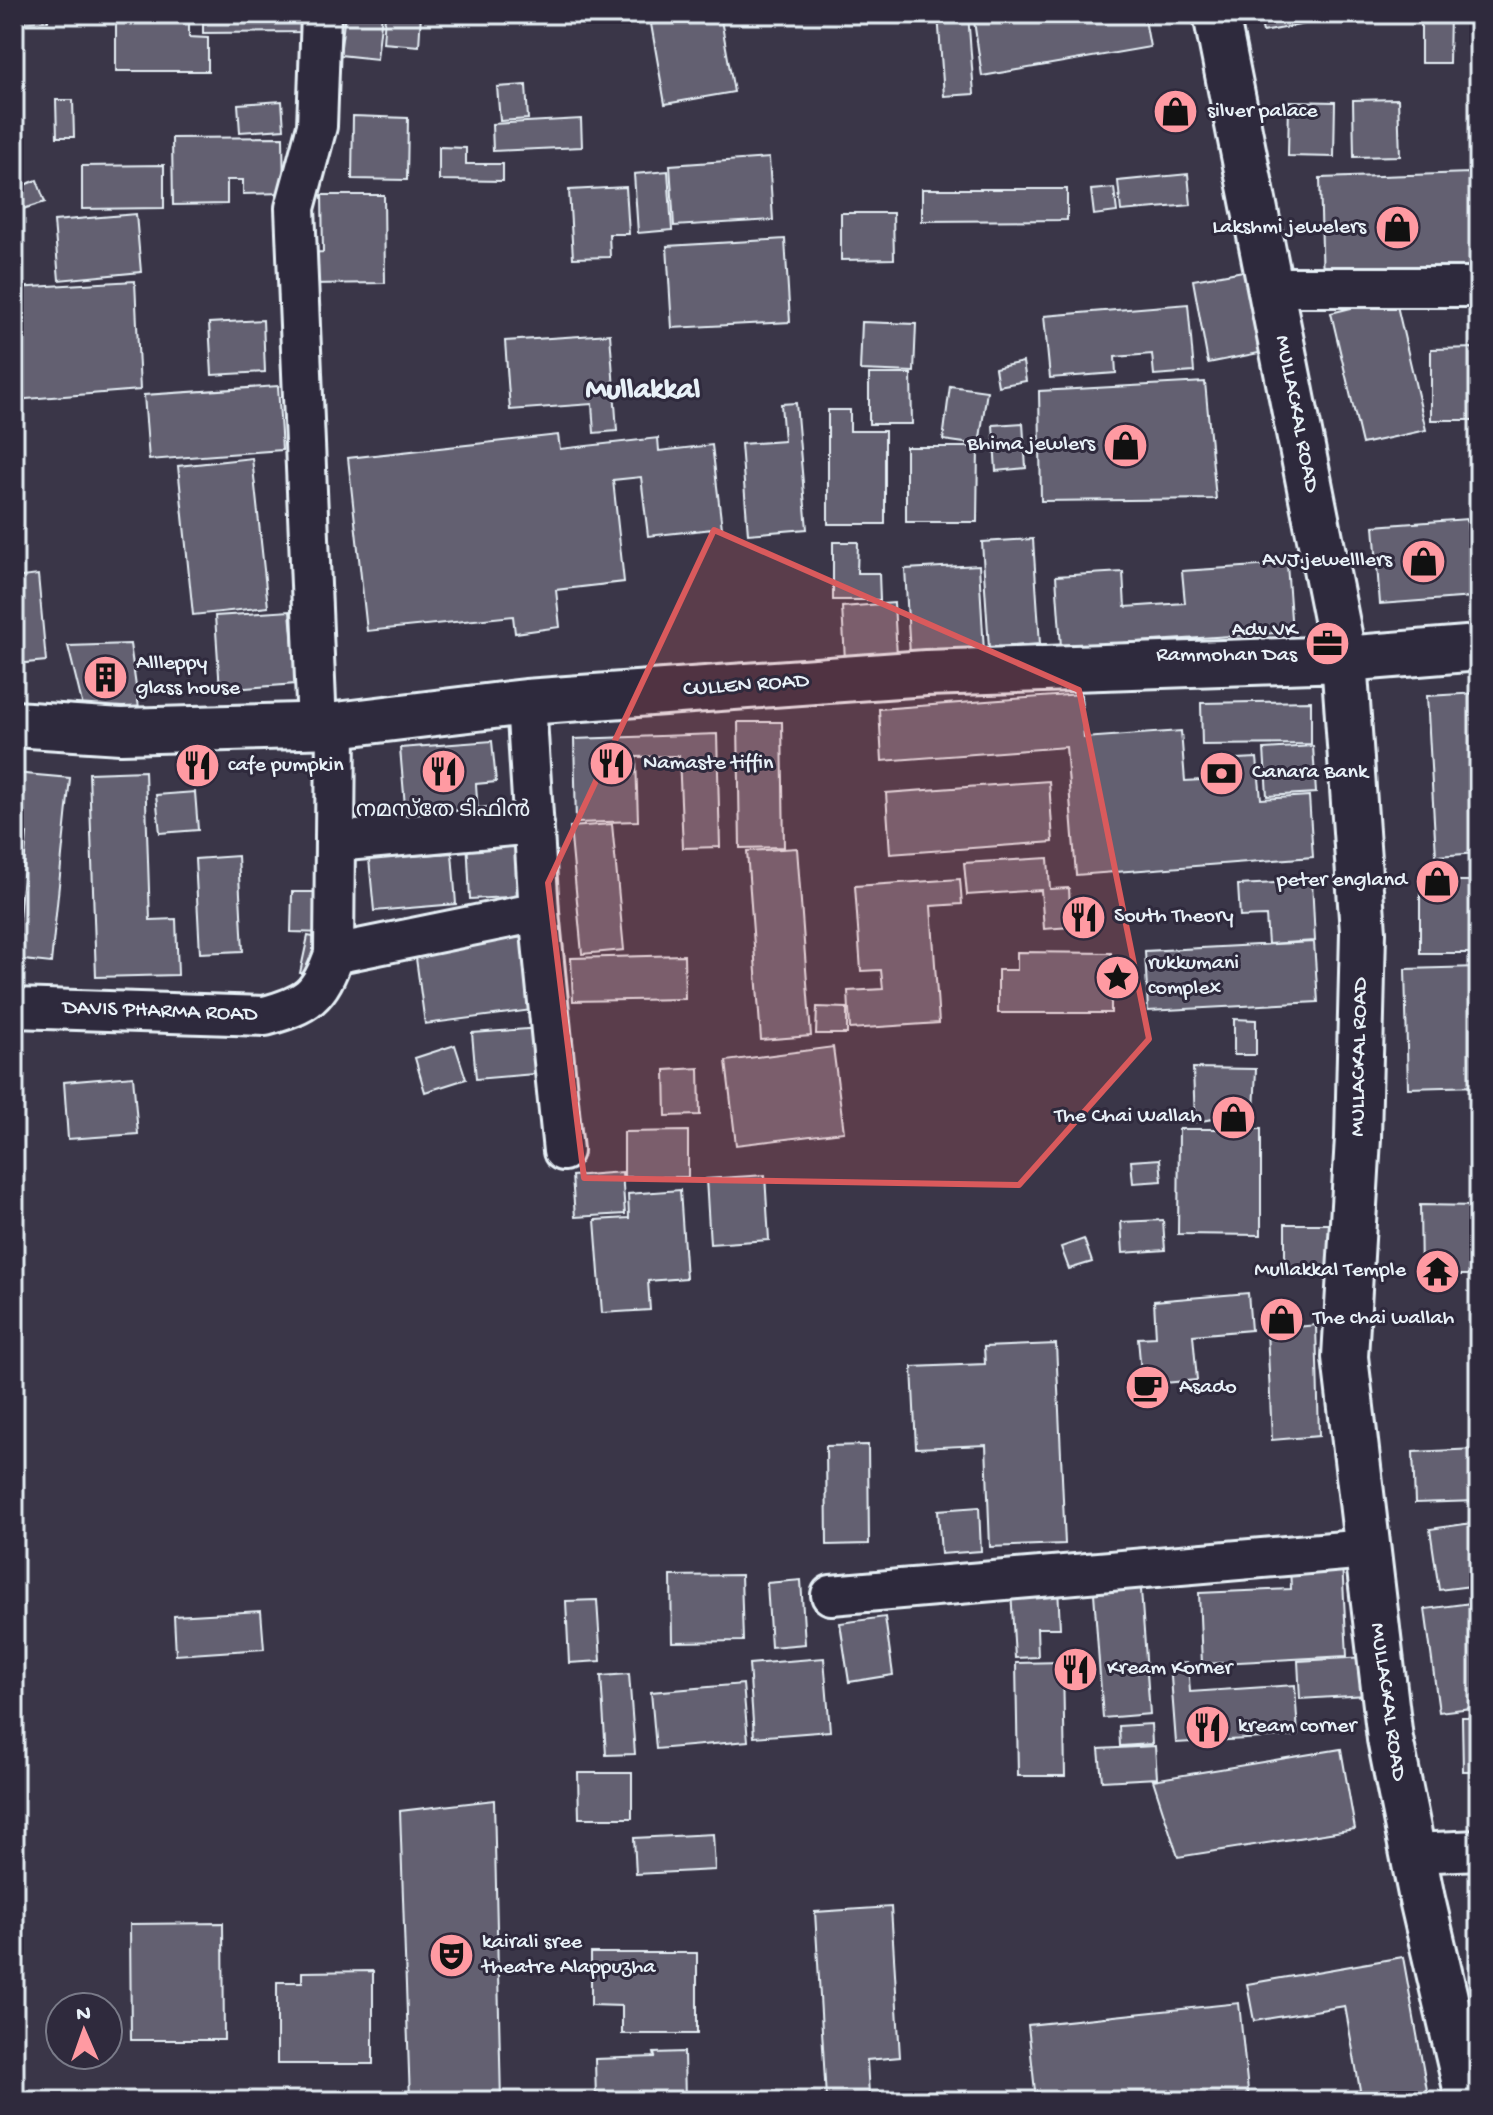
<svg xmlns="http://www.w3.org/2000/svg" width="1493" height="2115" font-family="'Gochi Hand','Noto Sans Malayalam',sans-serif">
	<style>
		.building { fill: #636171; stroke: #e8f1f8; stroke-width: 2 }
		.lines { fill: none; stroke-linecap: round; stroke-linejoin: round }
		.minor-casing { stroke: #e8f1f8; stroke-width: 44 }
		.secondary-casing { stroke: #e8f1f8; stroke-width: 50 }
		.minor { stroke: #2f2a3d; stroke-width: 38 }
		.secondary { stroke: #2f2a3d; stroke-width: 44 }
		.marked { fill: #da5a5c; fill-opacity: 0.2; stroke: #da5a5c; stroke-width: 6; stroke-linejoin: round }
		.labels { text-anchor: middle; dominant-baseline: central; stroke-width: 6; stroke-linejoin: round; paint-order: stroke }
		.poi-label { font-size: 22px; fill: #e8f1f8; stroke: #2f2a3d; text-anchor: start }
		.street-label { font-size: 22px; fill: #e8f1f8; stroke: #2f2a3d }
		.district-label { font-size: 30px; font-weight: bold; fill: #e8f1f8; stroke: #2f2a3d }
	</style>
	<rect width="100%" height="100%" fill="#3a3648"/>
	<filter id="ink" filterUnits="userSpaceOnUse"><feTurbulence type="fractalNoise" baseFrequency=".0125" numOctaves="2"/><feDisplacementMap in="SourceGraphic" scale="16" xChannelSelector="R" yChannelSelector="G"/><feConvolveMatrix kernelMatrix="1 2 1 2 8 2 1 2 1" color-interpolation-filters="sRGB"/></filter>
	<g filter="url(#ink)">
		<path class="building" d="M14,14h34v7l-34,2z
			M203,14h101v18l-101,1z
			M345,14h37l-5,45 -37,-4z
			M385,14h36l-2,32 -36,-3z
			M708,14h12l14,78 -69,12 -14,-80z
			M938,14h30l6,80 -30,2z
			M973,14h171l6,33 -168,29z
			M1259,14h98l-94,18z
			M1421,14h29l-1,49h-28z
			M116,22h73v15l19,1v33h-92z
			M526,85l2,34 -28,2 -3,-34z
			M1398,99l2,57 -46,1 -1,-57z
			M56,100h17l1,37h-17z
			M282,101l2,28 -44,3 -2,-28z
			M1289,101l46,1 -1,55 -46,-1z
			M353,116l55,2 -1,62 -55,-1z
			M581,119l1,28 -89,4 -1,-27z
			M283,137l1,56 -41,1v-14h-16v24l-54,1 -1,-67z
			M439,147l27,1v16h37v17l-64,-1z
			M769,158l4,62 -99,6 -4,-61z
			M164,165v43l-82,1v-43z
			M668,171l4,59 -34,3 -4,-59z
			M1470,173l4,105 -151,5 -3,-105z
			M1188,174l3,31 -70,6 -3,-30z
			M37,180l8,22 -31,10v-23z
			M626,187l3,47h-20l1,23 -37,1 -4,-68z
			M1114,188l3,24 -23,3 -3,-25z
			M922,189h145v31l-145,1z
			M322,195h62l1,88 -76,1 -1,-31 15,-1z
			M841,213h52l1,46 -53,1z
			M136,214l5,58 -82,8 -5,-59z
			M785,239l5,83 -118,6 -5,-82z
			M1249,270l15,82 -56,11 -15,-83z
			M135,281l5,109 -126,10v-112z
			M1395,297l31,133 -64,14 -31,-131z
			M1188,304l6,68 -40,3 -2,-21 -37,3 1,16 -66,5 -6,-62z
			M263,320l2,52 -53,3 -3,-52z
			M862,322l54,2 -2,48 -54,-2z
			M610,334l7,97 -23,2 -2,-29 -82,6 -5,-69z
			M1479,348v72h-48v-71z
			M1023,362l3,19 -28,5 -3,-18z
			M869,374h42l1,50h-43z
			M1205,382l11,117 -175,2 -2,-110z
			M278,386l4,64 -133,10 -5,-65z
			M950,386l37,5 -8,54 -36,-5z
			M796,403l11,126 -59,5 -7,-90 43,-3 -3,-37z
			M828,410h22v21h35v93h-57z
			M1023,423l3,45 -30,3 -3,-46z
			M558,435l2,14 98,-11 1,13 53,-6 10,83 -74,8 -7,-59 -28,3 11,102 -68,8 4,37 -45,6 -2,-17 -146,15 -19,-173z
			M906,447h72l-1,75h-71z
			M252,458l16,149 -75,8 -15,-149z
			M1467,519l6,78 -93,7 -6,-78z
			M1033,539l7,105 -51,4 -7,-106z
			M833,542h25l-1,31h22l1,27h-47z
			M1287,564l5,68 -231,15 -5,-71 67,-4 2,35 60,-4 -3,-32z
			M979,565l5,87 -74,3 -5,-86z
			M38,575l8,86 -30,3 2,19 -4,1v-106z
			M894,603l3,53 -52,4 -3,-53z
			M290,611l6,73 -76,6 -5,-74z
			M130,644l11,78 -58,-15 -15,-61z
			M1479,693v160l-43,3 -9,-160z
			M1081,694l3,44 97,-7 4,50 33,-2 -1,-19 40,-2 4,41 48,-3 4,61 -237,18 -10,-128 -184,14 -3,-52z
			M1311,701v43l-109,1 -1,-42z
			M738,722h44l2,125 -44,1z
			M717,734l3,113 -37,1 -4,-92 -43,1 2,64 -62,2 -2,-84z
			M492,741l4,41 -20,2 2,29 -72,5 -6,-70z
			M1313,746l3,47 -49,3 -3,-47z
			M145,771l5,149 26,-1 2,56 -82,2 -7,-204z
			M14,773l56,5 -19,185 -36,-4 12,-125 -13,-1z
			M1049,781l4,61 -163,12 -4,-61z
			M195,792l3,38 -38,3 -4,-38z
			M612,824l12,126 -42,4 -12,-127z
			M523,835l4,61 -57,3 -3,-61z
			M797,848l14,188 -50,4 -14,-189z
			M452,853l4,51 -82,7 -5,-52z
			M238,856l5,95 -43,2 -5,-94z
			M1048,858l2,31 19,-1 2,39 -27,2 -3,-39 -74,5 -3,-32z
			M960,879l2,25 -31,2 8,117 -89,6 -2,-38 35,-2 -2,-19 -20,1 -6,-85z
			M1312,881l3,60 -47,3 -2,-28 -26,1 -2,-32z
			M1420,881h52v72h-52z
			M292,892h34v41l-35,-1z
			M308,936l21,4 -8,37 -21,-4z
			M530,936l10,73 -115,15 -10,-73z
			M1314,942l4,60 -170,9 -3,-60z
			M1017,952l94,1v60h-113v-43h19z
			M684,955l1,44 -112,2 -2,-43z
			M1479,967v119l-71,2 -3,-119z
			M817,1007l30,1v26h-31z
			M1234,1019l22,1v35h-22z
			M542,1028l4,45 -70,6 -4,-46z
			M455,1045l11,34 -41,13 -10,-34z
			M833,1047l11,85 -108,13 -10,-84z
			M699,1068l1,47 -34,1 -1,-46z
			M1193,1068l63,1 -2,43 -59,10z
			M133,1076l5,58 -70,5 -4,-57z
			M1179,1129h82v106l-83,-1z
			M688,1131v46h-64v-45z
			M1160,1159l2,22 -29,2 -2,-22z
			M622,1172l3,42 -50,3 -3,-41z
			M765,1175l4,65 -59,4 -4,-65z
			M680,1190l6,88 -38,3 2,29 -48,3 -7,-93 34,-2 -1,-24z
			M1420,1205l59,1v69h-58z
			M1163,1220l2,30 -42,3 -2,-31z
			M1285,1224h44l1,49h-45z
			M1084,1239l8,23 -23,7 -8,-22z
			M1248,1293l3,37 -58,5 4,45 -55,5 -4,-47 18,-1 -2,-36z
			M1316,1325l3,111 -47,4 -5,-110z
			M1056,1344l9,200 -75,3 -4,-102 -70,3 -4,-81 73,-3 -1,-17z
			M868,1445l1,99 -42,1 -1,-99z
			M1476,1449l2,52 -63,2 -2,-51z
			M979,1507l2,44 -40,3 -3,-44z
			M1479,1522v63l-40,5 -9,-61z
			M1342,1562l5,94 -145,8 -3,-71 92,-4 -1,-24z
			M741,1575l2,66 -71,1 -1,-66z
			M1140,1576l10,138 -47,4 -10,-139z
			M801,1580l4,64 -34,3 -4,-64z
			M1058,1587l2,41h-23l1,29 -23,1 -4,-68z
			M597,1600l4,61 -32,2 -3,-62z
			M1479,1602v105l-40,5 -14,-103z
			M261,1611l3,38 -88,6 -2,-39z
			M885,1617l8,58 -44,7 -9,-59z
			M1365,1657l2,38 -67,4 -2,-38z
			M824,1658l6,73 -76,6 -5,-73z
			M1063,1662l2,114h-47l-2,-113z
			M1188,1663l2,29 105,-7 3,51 -122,7 -6,-79z
			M629,1674l6,80 -29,1 -5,-79z
			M743,1684l5,57 -92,8 -5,-57z
			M1462,1717h17v54h-16z
			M1151,1724l1,20 -32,2 -1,-20z
			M1155,1746l2,32 -55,3 -3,-32z
			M1341,1749l14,80 -177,28 -25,-77z
			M578,1773h54v45h-53z
			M494,1800l7,301h-91l-10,-290z
			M713,1834l2,36 -79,4 -2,-36z
			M891,1907l9,150 -33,3 2,35 -43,3 -11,-186z
			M223,1923l1,117h-93l-1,-116z
			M591,1953h106v81h-75v-28l-31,-1z
			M1403,1957l26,144h-67l-17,-95 -91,15 -7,-37z
			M373,1971v93h-96v-82h25v-10z
			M1239,2003l10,98h-213l-8,-76z
			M684,2052l1,49h-89l-1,-42 60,-2 -1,-4z"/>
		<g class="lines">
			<defs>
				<path id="minor" d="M1270,287h209
					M317,726l-22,-518 22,-82 4,-112
					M335,842l199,-18
					M539,912l24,239
					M334,954l205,-42 -13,-210
					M14,1008l251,8c43,-12 54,-19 69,-62l2,-229
					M831,1595l536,-46
					M1413,1853l66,-3"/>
				<path id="secondary" d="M1216,14l128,645 19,273 -5,206 -13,219 45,382 32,160 47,202
					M14,724l107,7 215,-6 190,-23 400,-29 418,-14 135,-11"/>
			</defs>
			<use href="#minor" class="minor-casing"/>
			<use href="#secondary" class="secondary-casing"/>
			<use href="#minor" class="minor"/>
			<use href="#secondary" class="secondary"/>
		</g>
	</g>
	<path class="marked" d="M714,530l365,160 70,349 -130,146 -435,-7 -36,-295z"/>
	<defs>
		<symbol id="shop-disc" viewBox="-11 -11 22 22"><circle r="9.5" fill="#ff9aa2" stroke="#2f2a3d"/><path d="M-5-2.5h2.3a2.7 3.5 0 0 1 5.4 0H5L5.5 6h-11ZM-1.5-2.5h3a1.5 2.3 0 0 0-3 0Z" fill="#111"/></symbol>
		<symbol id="office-disc" viewBox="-11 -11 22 22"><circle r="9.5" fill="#ff9aa2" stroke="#2f2a3d"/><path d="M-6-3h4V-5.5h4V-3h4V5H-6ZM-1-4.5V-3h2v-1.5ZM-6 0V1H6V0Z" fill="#111"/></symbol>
		<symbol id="building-disc" viewBox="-11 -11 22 22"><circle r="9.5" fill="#ff9aa2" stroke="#2f2a3d"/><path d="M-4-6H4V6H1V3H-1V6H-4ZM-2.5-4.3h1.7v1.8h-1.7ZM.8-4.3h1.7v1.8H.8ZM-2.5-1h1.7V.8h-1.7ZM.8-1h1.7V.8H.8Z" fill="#111"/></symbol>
		<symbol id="restaurant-disc" viewBox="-11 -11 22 22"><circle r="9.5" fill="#ff9aa2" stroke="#2f2a3d"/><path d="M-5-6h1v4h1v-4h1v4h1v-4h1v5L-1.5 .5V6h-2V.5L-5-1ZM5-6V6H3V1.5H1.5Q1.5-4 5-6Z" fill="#111"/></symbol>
		<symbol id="bank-disc" viewBox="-11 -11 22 22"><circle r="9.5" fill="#ff9aa2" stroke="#2f2a3d"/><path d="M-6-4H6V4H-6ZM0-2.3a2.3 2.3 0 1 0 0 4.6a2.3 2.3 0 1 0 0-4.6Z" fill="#111"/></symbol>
		<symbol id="sight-disc" viewBox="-11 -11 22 22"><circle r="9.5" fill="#ff9aa2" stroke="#2f2a3d"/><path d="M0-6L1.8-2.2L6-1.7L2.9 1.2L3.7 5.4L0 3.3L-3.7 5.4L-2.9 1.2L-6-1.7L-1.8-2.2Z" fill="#111"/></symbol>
		<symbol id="temple-disc" viewBox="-11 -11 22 22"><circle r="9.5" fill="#ff9aa2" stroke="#2f2a3d"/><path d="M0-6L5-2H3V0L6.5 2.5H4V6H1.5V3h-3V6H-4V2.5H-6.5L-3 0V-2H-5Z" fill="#111"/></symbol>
		<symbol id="cafe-disc" viewBox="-11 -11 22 22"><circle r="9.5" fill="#ff9aa2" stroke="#2f2a3d"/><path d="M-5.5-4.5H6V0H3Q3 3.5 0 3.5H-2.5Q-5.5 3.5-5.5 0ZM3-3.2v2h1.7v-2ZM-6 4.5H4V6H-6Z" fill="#111"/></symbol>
		<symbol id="theatre-disc" viewBox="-11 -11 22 22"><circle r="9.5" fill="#ff9aa2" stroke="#2f2a3d"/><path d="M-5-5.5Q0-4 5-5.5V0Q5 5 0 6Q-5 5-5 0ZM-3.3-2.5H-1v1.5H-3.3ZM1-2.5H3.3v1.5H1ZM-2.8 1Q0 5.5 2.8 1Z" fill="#111"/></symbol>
	</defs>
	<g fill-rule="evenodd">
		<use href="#shop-disc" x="1150" y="86" width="51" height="51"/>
		<use href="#shop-disc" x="1372" y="202" width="51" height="51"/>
		<use href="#shop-disc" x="1100" y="420" width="51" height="51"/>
		<use href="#shop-disc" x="1398" y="536" width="51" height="51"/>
		<use href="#office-disc" x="1302" y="618" width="51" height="51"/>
		<use href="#building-disc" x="80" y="652" width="51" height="51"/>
		<use href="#restaurant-disc" x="586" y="738" width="51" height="51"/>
		<use href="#restaurant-disc" x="172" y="740" width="51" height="51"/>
		<use href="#restaurant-disc" x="418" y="746" width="51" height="51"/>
		<use href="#bank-disc" x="1196" y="748" width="51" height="51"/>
		<use href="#shop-disc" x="1412" y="856" width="51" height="51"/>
		<use href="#restaurant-disc" x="1058" y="892" width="51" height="51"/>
		<use href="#sight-disc" x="1092" y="952" width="51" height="51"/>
		<use href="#shop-disc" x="1208" y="1092" width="51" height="51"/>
		<use href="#temple-disc" x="1412" y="1246" width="51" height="51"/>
		<use href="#shop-disc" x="1256" y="1294" width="51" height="51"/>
		<use href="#cafe-disc" x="1122" y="1362" width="51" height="51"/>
		<use href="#restaurant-disc" x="1050" y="1644" width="51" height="51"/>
		<use href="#restaurant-disc" x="1182" y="1702" width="51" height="51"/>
		<use href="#theatre-disc" x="426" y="1930" width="51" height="51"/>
	</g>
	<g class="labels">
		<g class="poi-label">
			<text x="1207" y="112">silver palace</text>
			<text x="1366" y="228" text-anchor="end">Lakshmi jewelers</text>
			<text x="1095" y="445" text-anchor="end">Bhima jewlers</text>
			<text x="1392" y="561" text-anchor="end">AVJ jewelllers</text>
			<text x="1297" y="631" text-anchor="end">Adv VK<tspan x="1297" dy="25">Rammohan Das</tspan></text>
			<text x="136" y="664">Allleppy<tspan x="136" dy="25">glass house</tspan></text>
			<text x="643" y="764">Namaste tiffin</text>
			<text x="228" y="766">cafe pumpkin</text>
			<text x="1252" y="773">Canara Bank</text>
			<text x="443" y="812" text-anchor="middle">നമസ്തേ ടിഫിൻ</text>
			<text x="1407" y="881" text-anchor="end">peter england</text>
			<text x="1114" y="917">South Theory</text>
			<text x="1148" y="964">rukkumani<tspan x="1148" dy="25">complex</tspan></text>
			<text x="1202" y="1117" text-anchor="end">The Chai Wallah</text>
			<text x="1406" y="1271" text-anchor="end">Mullakkal Temple</text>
			<text x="1313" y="1319">The chai wallah</text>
			<text x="1179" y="1388">Asado</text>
			<text x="1107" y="1669">Kream Korner</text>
			<text x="1238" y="1727">kream corner</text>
			<text x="482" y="1943">kairali sree<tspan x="482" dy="25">theatre Alappuzha</tspan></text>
		</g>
		<g class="street-label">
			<text transform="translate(1296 414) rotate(79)">MULLACKAL ROAD</text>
			<text transform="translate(746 686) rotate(-4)">CULLEN ROAD</text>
			<text transform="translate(160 1012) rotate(2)">DAVIS PHARMA ROAD</text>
			<text transform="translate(1360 1057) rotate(-89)">MULLACKAL ROAD</text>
			<text transform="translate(1387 1702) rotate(82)">MULLACKAL ROAD</text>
		</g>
		<g class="district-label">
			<text x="643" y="391">Mullakkal</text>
		</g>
	</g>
	<rect width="1493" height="2115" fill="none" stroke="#2f2a3d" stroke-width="48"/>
	<rect x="24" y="24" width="1445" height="2067" fill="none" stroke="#e8f1f8" stroke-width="3" filter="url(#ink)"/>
	<g transform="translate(84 2031) rotate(358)"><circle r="38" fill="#2f2a3d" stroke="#797a88" stroke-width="2"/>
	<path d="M0-6L14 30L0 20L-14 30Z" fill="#ff9aa2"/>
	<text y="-12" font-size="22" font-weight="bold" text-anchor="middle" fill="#e8f1f8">N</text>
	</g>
</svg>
